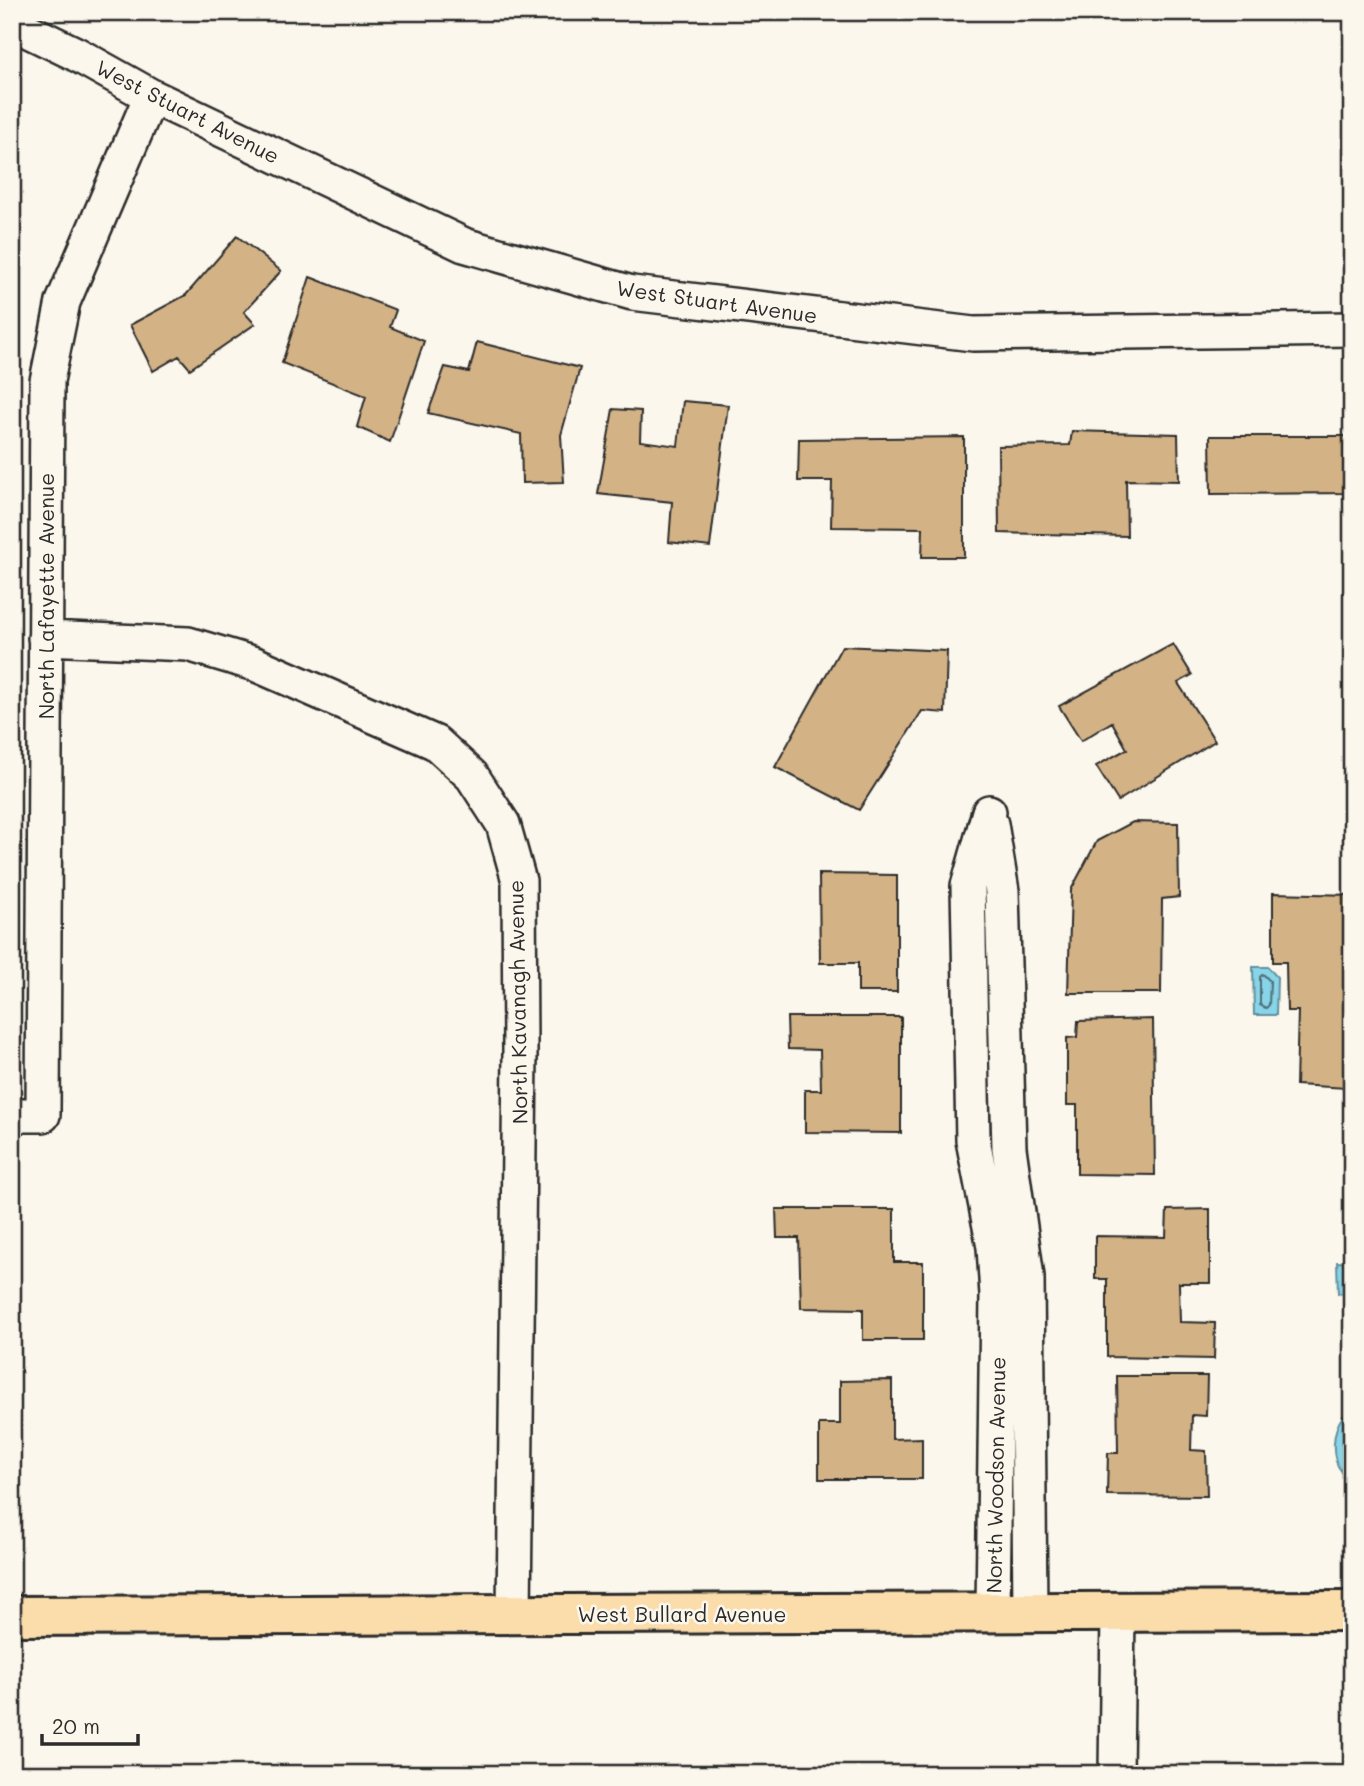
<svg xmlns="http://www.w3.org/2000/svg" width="1364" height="1786" font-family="Mali,sans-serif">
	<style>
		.water { fill: #88d4e8; stroke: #63909c; stroke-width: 2 }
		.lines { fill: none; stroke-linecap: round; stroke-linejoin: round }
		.shore { stroke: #506f77; stroke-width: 2 }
		.building { fill: #d3b286; stroke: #2b2b2b; stroke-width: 2 }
		.street-casing { stroke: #2b2b2b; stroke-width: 38 }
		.primary-casing { stroke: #2b2b2b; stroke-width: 44 }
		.street { stroke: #fbf7ec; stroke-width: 33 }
		.primary { stroke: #fbdcab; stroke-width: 38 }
		.labels { text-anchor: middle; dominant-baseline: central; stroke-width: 5; stroke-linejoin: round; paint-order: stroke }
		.street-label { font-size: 21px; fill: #2b2b2b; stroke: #fbf7ec }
	</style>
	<rect width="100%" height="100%" fill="#fbf7ec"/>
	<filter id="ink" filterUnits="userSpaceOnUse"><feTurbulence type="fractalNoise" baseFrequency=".0143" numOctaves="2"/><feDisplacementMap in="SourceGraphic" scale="14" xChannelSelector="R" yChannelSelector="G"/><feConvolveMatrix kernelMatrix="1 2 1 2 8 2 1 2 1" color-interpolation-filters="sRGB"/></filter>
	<g filter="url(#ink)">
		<path class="water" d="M1253,967h15l9,10 -1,38h-22z
			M1337,1262l15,1v31l-14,-1z
			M1343,1416h9v58l-10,-2c-12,-14 -10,-41 1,-56z"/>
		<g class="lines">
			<path class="shore" d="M1263,974l7,7 -1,24 -3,3 -6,-3v-28z"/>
		</g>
		<path class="building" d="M237,236l44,35 -37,41 11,12 -65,45 -11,-13 -26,15 -23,-46 56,-30z
			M310,277l86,33 -6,17 34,14 -34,101 -33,-15 9,-31 -84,-33z
			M477,342l103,26 -19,67 3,47 -42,1 -1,-49 -93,-21 17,-46 24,5z
			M683,401l45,4 -18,142 -41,-5 3,-40 -74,-8 15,-85 28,2 -1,30 38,5z
			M1072,431l106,3 1,47 -53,-1 1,56 -128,-3 -1,-87 72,-1z
			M1210,436h142v57l-141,1z
			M964,437v120h-42l1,-29 -92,-1 1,-46h-34l1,-42z
			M1173,644l19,31 -14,8 37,58 -97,60 -22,-35 31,-17 -15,-27 -31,19 -22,-35z
			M842,646l105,5 -2,62 -23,-2 -63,99 -84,-43z
			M1133,822l45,1 1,74 -17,2 -1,94h-93l3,-103 26,-49z
			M819,874l78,1v117h-39v-29h-38z
			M1273,893l79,2v154h-6l1,39 -51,-3 2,-74h-11l-1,-49h-13z
			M787,1017h114v116l-96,-1v-42h16l-1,-40 -32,-1z
			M1153,1019l2,156 -78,-1v-69h-10v-67l10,-1 1,-16z
			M776,1209h118v53h29v78h-60v-31l-62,-1 -2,-70h-22z
			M1210,1209v74h-31l1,39 35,1 -1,36 -107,-2v-78h-12v-43l71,1 1,-27z
			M1117,1376h90l-1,40 -14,-1 -1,35 15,1 1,45 -100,-1 1,-42h10z
			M892,1380v59l30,-1v41h-103v-55h21v-43z"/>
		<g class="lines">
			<defs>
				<path id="street" d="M12,23l64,31 75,42 313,149 168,48 341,41 379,-5
					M45,638l143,6 67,20 181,79 36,33 31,48 16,57 1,171 -6,562
					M989,812l-21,74 5,254 21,107 3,48 -4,316
					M991,824l11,67 7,257 18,129 3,334
					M12,1115h31l4,-734 16,-79 88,-206
					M1116,1774l2,-163"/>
				<path id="primary" d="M12,1616l1340,-5"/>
			</defs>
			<use href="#street" class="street-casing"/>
			<use href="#primary" class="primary-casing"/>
			<use href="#street" class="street"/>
			<use href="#primary" class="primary"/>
		</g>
	</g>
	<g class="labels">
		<g class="street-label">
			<text transform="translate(188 111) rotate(27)">West Stuart Avenue</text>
			<text transform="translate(717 301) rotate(8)">West Stuart Avenue</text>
			<text transform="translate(45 596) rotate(-90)">North Lafayette Avenue</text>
			<text transform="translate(517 1002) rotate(-91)">North Kavanagh Avenue</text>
			<text transform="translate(995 1475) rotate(-89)">North Woodson Avenue</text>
			<text x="682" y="1613">West Bullard Avenue</text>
		</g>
	</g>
	<rect width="1364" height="1786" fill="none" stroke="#fbf7ec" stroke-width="42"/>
	<rect x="21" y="21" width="1322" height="1744" fill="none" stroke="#2b2b2b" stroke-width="2.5" filter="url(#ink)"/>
	<path d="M42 1734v10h96v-10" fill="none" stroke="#2b2b2b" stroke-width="3.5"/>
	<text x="52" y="1734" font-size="21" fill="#2b2b2b" stroke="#fbf7ec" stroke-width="5" paint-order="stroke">20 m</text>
</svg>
